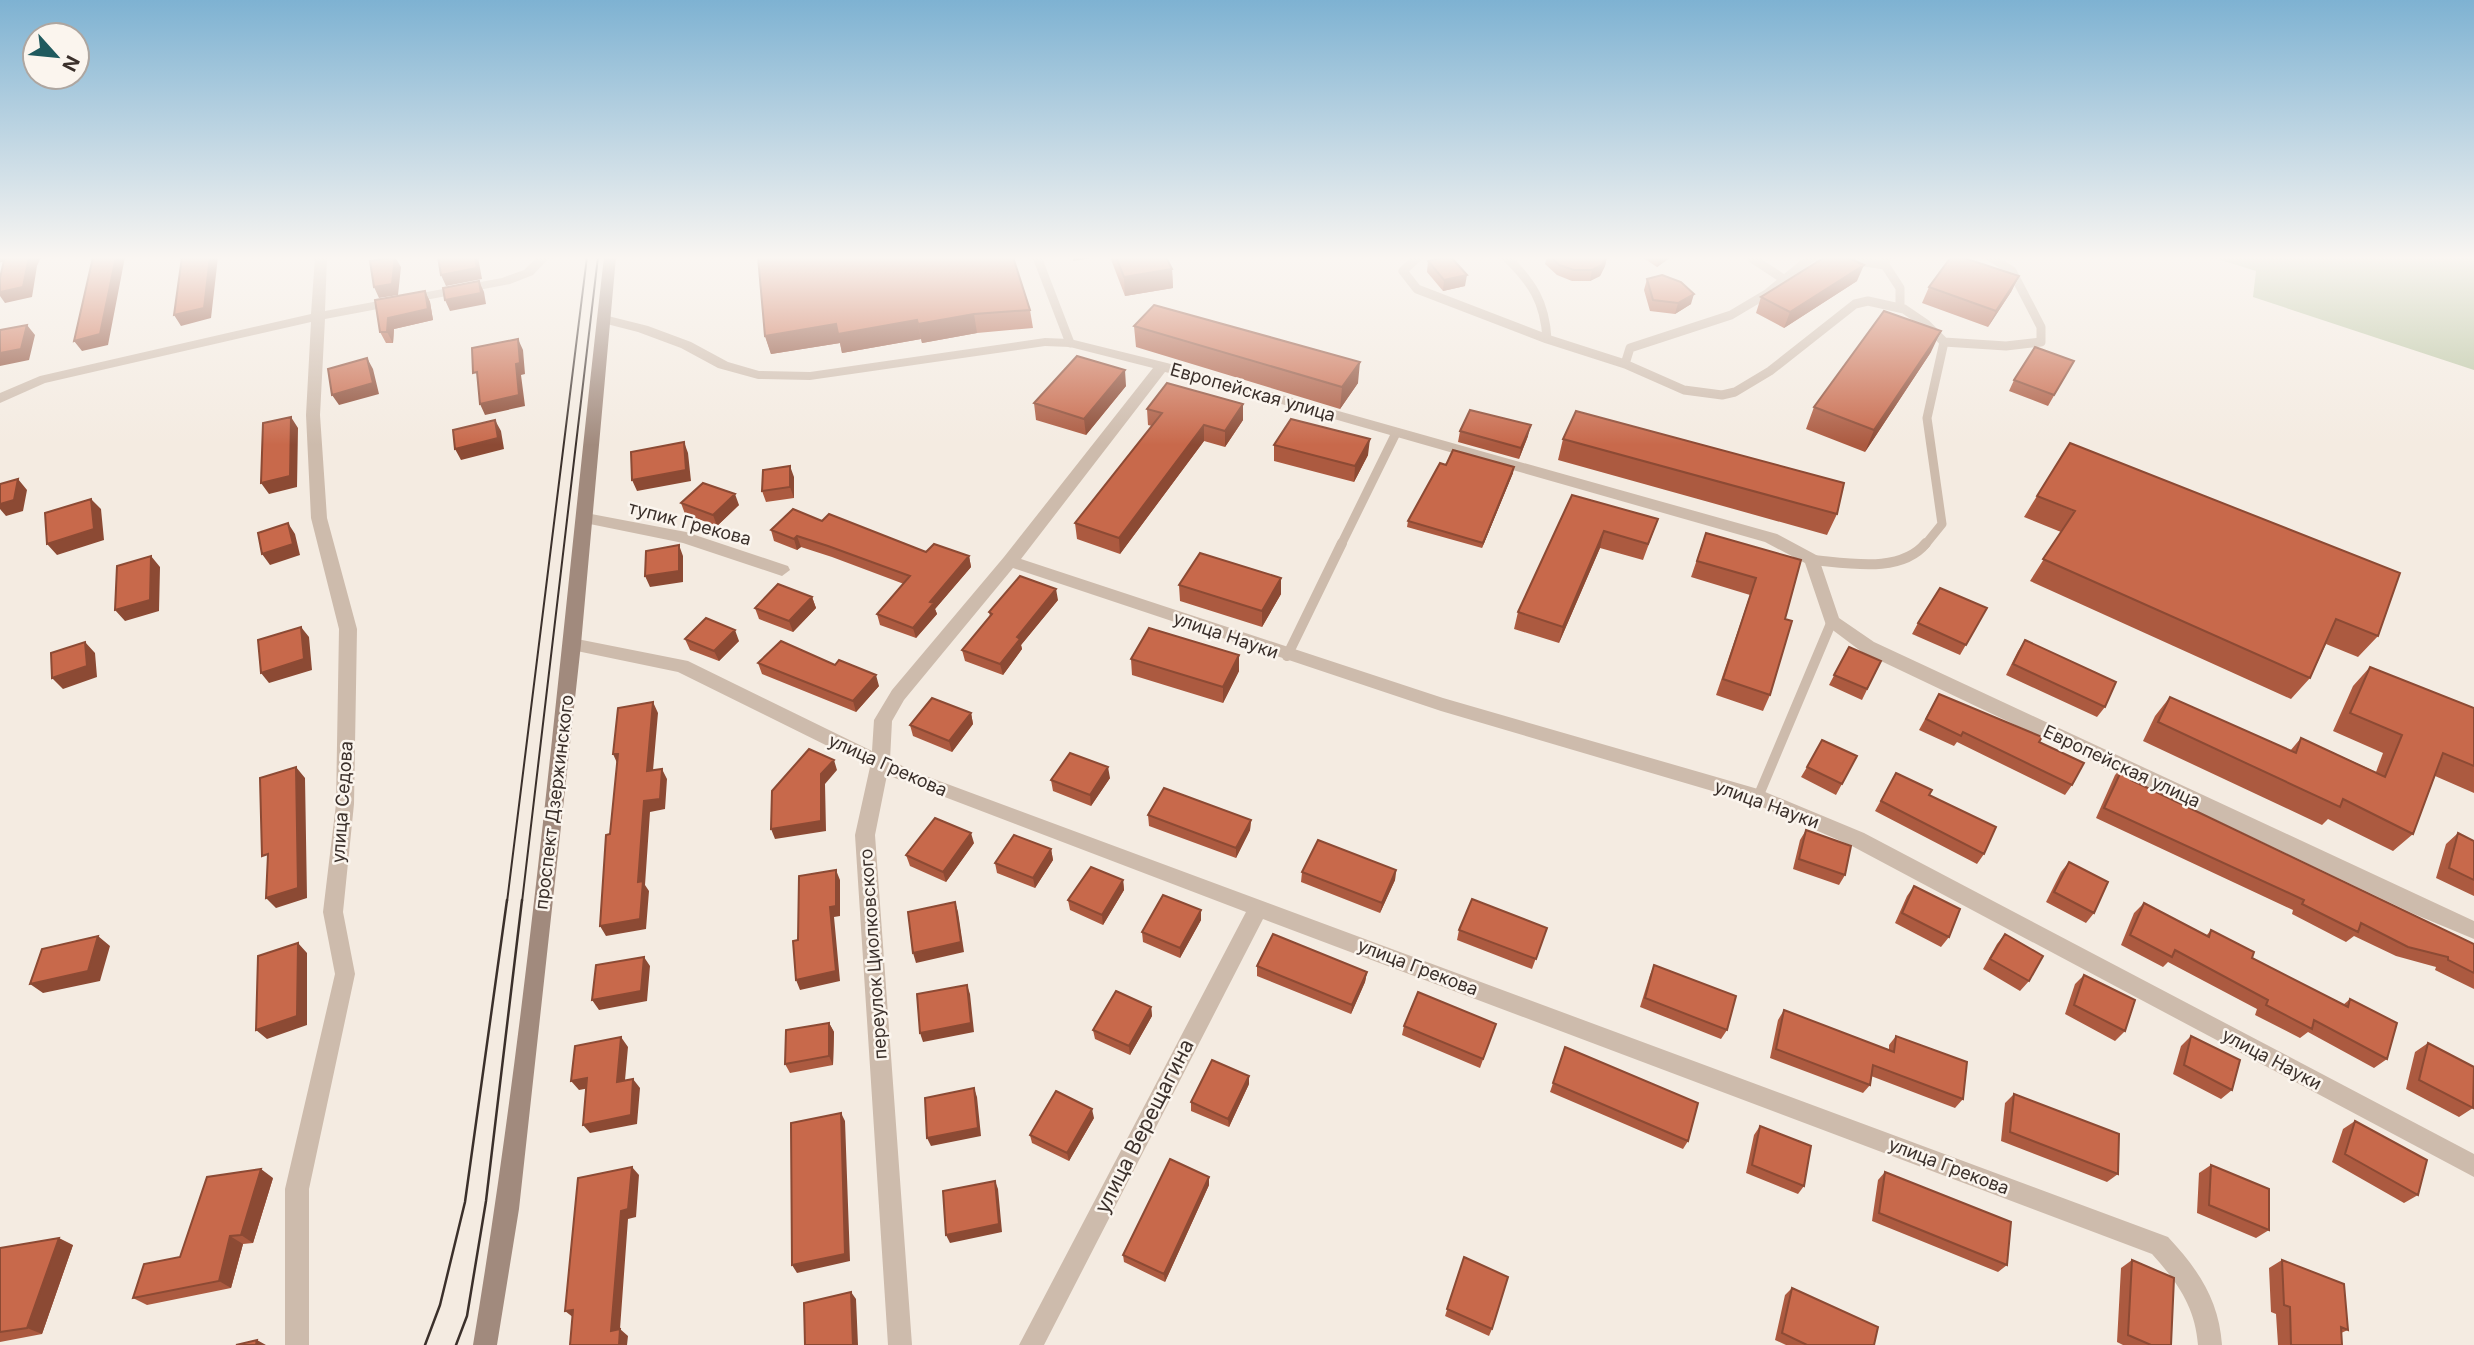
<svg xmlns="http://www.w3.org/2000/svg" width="2474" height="1345" font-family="Inter,sans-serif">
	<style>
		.green { fill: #b8c4a0 }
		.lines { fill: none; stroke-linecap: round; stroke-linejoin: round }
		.service-far1 { stroke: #cdbbac; stroke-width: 9 }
		.service { stroke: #cdbbac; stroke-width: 10 }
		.minor { fill: #cdbbac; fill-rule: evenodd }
		.secondary { fill: #a18a7d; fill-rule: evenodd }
		.tram-far1 { stroke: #3b302b; stroke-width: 2 }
		.tram { stroke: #3b302b; stroke-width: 2.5 }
		.wall { fill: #ac5a40 }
		.shaded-wall { fill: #8c4a34 }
		.building { fill: #c8694b; stroke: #8c4a34; stroke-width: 2 }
		.labels { text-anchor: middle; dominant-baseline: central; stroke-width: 5; stroke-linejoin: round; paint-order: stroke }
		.street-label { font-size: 18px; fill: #3b302b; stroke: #fbf5ee }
		.near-street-label { font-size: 21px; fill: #3b302b; stroke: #fbf5ee }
	</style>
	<rect width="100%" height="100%" fill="#f4ebe1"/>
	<path class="green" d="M2211,257h263v113l-221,-73 3,-26z"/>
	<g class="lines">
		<path class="service-far1" d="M1037,257l33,86
			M1418,257l-15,14 14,18 130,50 78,25
			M1506,257c26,25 39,45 41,82
			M1750,257l35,23
			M1812,257l-44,36 -37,22 -101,33 -5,16 59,26 38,5 13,-3 35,-21 85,-67 13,-3 36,8 22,15 18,18 -17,76 15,106 -17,21
			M1831,257l54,8
			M1886,257l-1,8 15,23v19
			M1944,342l62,4 35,-4v-15l-29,-56 -21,-14
			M1341,545l55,-112"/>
		<path class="service" d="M1812,560c36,3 89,14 114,-17
			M1287,656l55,-113
			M1758,797l74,-176"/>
		<path class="minor" d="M315,257h12l-2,54 177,-33 22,-8 13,-13h13l-17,18 -23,9 -185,35 -5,96 7,103 30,111 -3,175 -11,108 12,62 -46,215v156h-24v-156l50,-215 -12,-62 13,-108 3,-175 -28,-111 -5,-103 5,-93 -266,61 -45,20v-10l40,-17 271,-62z
			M604,315l44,11 43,16 37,20 31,9 51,1 235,-34 25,1 97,24 610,171 41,22 21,62 35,24 600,279v18l-60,-25 -552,-262 -36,-27 -21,-62 -40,-21 -571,-163 -29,-7 -144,187 422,139 315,91 106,44 610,321v23l-624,-332 -97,-42 -312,-92 -428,-143 -109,132 -12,21 -2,39 25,12 1253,465c30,32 51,63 54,108h-24c-3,-39 -21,-63 -46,-91l-889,-335 -219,426h-25l227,-433 -359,-137 -12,60 37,510h-24l-33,-510 15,-68 -192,-95 -106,-22 -9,-6 9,-6 116,23 184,90 2,-31 18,-30 112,-133 149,-189 -83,-21 -25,-1 -235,34 -52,-1 -40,-11 -37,-20 -43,-16 -39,-10 -2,-3z
			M586,513l100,19 102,34 2,4 -8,6 -99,-33 -103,-21 -2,-4z"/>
		<path class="secondary" d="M604,257h12l-35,387 -62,565 -22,136h-24c60,-360 89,-725 131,-1088z"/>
		<path class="tram-far1" d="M507,902l80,-645
			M522,902l76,-645"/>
		<path class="tram" d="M425,1345l15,-40 25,-103 42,-302
			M456,1345l11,-29 19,-115 36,-301"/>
	</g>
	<path class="wall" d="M758,257l272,53 3,18 -56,5 -55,10 -1,-4 -79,14 -2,-10 -69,11 -6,-18z
		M1110,257h56l6,12 1,19 -48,8z
		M1547,257h60l-2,9 -5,10 -10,5h-18l-15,-6 -12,-11z
		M1642,257h29l-14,10z
		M1428,261l37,25 -22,5 -16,-19z
		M2019,276l-8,16 -23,35 -66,-24 7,-16z
		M1647,279l44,25 -16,10 -25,-3 -6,-21z
		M1857,281l-73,47 -28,-15 5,-16z
		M425,291l5,11 3,18 -39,9 -1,14h-7l-6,-11z
		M1134,326l224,57 -18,26 -204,-62z
		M1931,352l-66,100 -59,-23 8,-22z
		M2074,361l-26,45 -39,-15 5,-11z
		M1126,386l-40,49 -50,-15 -2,-17z
		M1147,409l96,11 -18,27 -21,-6 -84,113 -43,-15 -2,-16 77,-97 -4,-1z
		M1460,431l68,5 -9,23 -61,-17z
		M1563,439l274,75 -10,21 -269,-75z
		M1274,445l94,10 -14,27 -80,-21z
		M1446,465l67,8 -31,75 -75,-21 1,-6z
		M794,477v21l-28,4 -4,-11z
		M1572,495l86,24 -15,41 -43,-12 -41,95 -45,-14 4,-17z
		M2037,496l341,140 -20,21 -32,-13 -16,34 -19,21 -261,-118 31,-49 -37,-15z
		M681,503l58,2 -22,21 -32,-12z
		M822,521l104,31 43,4 2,11 -36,42 2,5 -21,24 -36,-13 -3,-11 27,-30 -72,-27 -31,-10 -4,3 -23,-9 -3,-11z
		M1706,533l95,27 -16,59 -15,76 -7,16 -47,-16 34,-100 -59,-18z
		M1281,578v16l-19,33 -82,-26 -1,-16z
		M812,597l4,11 -23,24 -34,-13 -4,-11z
		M1058,600l-37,45 1,4 -19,26 -38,-14 -3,-11 28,-34 -1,-4z
		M1987,608l-27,47 -48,-21 6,-11z
		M685,639l54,2 -20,20 -29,-11z
		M2025,640l80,67 -8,10 -91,-42 12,-24z
		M1849,647l32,14 -19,39 -33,-15z
		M1131,659l108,12 -16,32 -91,-28z
		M758,663l121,23 -23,26 -94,-38z
		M2370,667l104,41v85l-39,-17 -22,58 -20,17 -65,-32 -6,6 -179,-84 12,-25 15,-19 120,54 11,-13 75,34 7,-19 -50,-22 20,-45z
		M1939,694l133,91 -7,10 -108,-53 -3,4 -35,-16z
		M971,713l2,11 -21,28 -39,-16 -3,-11z
		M1857,756l-21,39 -35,-18 6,-10z
		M2124,765l7,15 343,164v45l-39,-19 1,-3 -40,-11 -42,-20 -8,6 -54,-28 1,-4 -197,-92 19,-43z
		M1896,773l33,22 55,59 -7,10 -102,-53z
		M1110,778l-19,28 -38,-15 -2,-11z
		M1148,815l103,5 -1,10 -14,28 -87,-32z
		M1806,830l39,45 -6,10 -46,-16 7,-29z
		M2458,833l16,8v55l-38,-18 10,-34z
		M974,843l-28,39 -36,-16 -4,-11z
		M1051,849l2,11 -18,28 -38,-15 -2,-10z
		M2069,862l25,51 -8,10 -40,-21 15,-30z
		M1396,870l-1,10 -15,33 -79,-31 1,-10z
		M1123,880l1,10 -21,35 -33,-15 -2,-10z
		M1914,886l35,51 -8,10 -46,-24 12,-27z
		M2144,903l62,33 5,-6 41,28 91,47 7,-6 37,60 -13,9 -66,-36 -8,6 -45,-23 2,-6 -89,-47 -5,5 -42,-22 13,-32z
		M1201,910v10l-21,38 -37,-16 -1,-10z
		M1547,928l-15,41 -75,-29 2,-10z
		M2005,934l24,47 -9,10 -37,-22 14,-25z
		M1654,965l73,65 -6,9 -81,-32 10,-32z
		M1257,966l110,6 -2,10 -14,32 -94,-38z
		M2084,975l41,56 -10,10 -50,-27 10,-30z
		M1151,1007l1,9 -22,39 -35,-16 -2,-9z
		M1784,1010l105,40v-5l7,-9 67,63 -8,9 -84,-32 -1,9 -7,8 -93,-35 8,-38z
		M829,1023l5,9 -1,33 -43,8 -5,-9z
		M1496,1024l-16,44 -78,-33 2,-9z
		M2191,1036l41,54 -11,9 -48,-25 8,-28z
		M2428,1043l45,65 -14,9 -53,-28 9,-37z
		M1565,1047l123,94 -5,8 -133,-57z
		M1249,1084l-20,43 -38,-16v-9z
		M2014,1094l104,80 -11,8 -106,-41 4,-38z
		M1094,1118l-25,43 -37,-18 -2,-8z
		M2355,1121l63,74 -14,8 -72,-41 11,-33z
		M1760,1126l44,60 -6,8 -52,-21 8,-38z
		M2211,1165l58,65 -13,8 -59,-25 2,-40z
		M1885,1172l122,93 -9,7 -126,-51 6,-41z
		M1209,1177v8l-44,97 -41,-20 -1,-7z
		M273,1178l-20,65 -10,1 -12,44 -84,17 -14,-7z
		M73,1245l-31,89 -42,8v-94z
		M1464,1257l28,72 -3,7 -44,-20z
		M2132,1260l39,85h-48l-6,-3 4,-74z
		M2282,1260l66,70 -7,3 1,12h-64l-2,-31 -5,-2 -2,-44z
		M1792,1288l82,57h-88l-11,-5 10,-45z"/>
	<path class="shaded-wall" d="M29,257h12l-4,9 -5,31 -27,6 -5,-7v-4z
		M116,257h9l-17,88 -26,6 -8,-10z
		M210,257h8l-7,61 -30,8 -7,-11z
		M395,257l6,10 -3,28 -19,3 -5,-11z
		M475,257h3l4,22 -36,7 -5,-11z
		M1073,257h26l-26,4z
		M1607,257l-2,9 -5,10 -10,5 2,-11z
		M1660,257h11l-14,10z
		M1864,265l-7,16 -73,47 6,-16z
		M1172,269l1,19 -48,8 -1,-19z
		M1467,275l-2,11 -22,5 1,-11z
		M2019,276l-8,16 -23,35 8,-16z
		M479,281l5,11 2,12 -36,7 -5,-11z
		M425,291l5,11 3,18 -39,9 -1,14 -6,-11 1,-14z
		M1694,294l-3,10 -16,10 3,-11z
		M974,314l3,19 -55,10 -4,-19z
		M917,320l4,19 -79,14 -2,-10 -69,11 -6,-18 71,-12z
		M27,325l8,10 -6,25 -29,6v-13z
		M1941,331l-10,21 -66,100 9,-22z
		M518,339l5,11 2,24 -4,1 4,31 -40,9 -5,-11 36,-40z
		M367,358l6,11 6,25 -40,11 -7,-10z
		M1360,362l-2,21 -18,26 2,-22z
		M1125,370l1,16 -40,49 -2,-16z
		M1243,404v16l-18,27v-16z
		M291,417l7,11 -1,59 -28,7 -8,-11z
		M495,420l6,11 3,18 -43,11 -6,-11z
		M1204,425v16l-84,113 -1,-16z
		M1531,425l-3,11 -9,23 2,-11z
		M1370,439l-2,16 -14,27 1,-16z
		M684,442l4,11 3,28 -54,10 -5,-11z
		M790,466l4,11v21l-4,-11z
		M1514,467l-1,6 -31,75 1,-5z
		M18,479l9,11 -4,21 -17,5 -6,-7v-5z
		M735,494l4,11 -22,21 -4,-11z
		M91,499l10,10 3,31 -47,15 -10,-11z
		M288,523l7,11 5,21 -30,10 -8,-11z
		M1604,531l-4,17 -41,95 4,-16z
		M797,536l4,11 -4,3 -3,-11z
		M679,545l4,11v26l-33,5 -5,-11z
		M151,556l9,11 -1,44 -34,10 -10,-11z
		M969,556l2,11 -36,42 2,5 -21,24 -3,-10 17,-26z
		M1281,578v16l-19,33v-16z
		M1056,589l2,11 -37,45 1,4 -19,26 -3,-11 17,-27z
		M812,597l4,11 -23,24 -4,-11z
		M301,627l8,10 3,33 -43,13 -8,-10z
		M735,630l4,11 -20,20 -5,-10z
		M85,642l10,11 2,24 -34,12 -11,-11z
		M1239,655v16l-16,32v-16z
		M876,675l3,11 -23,26 -3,-11z
		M653,702l5,11 -6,69 -5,-11z
		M971,713l2,11 -21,28 -3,-11z
		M613,754h5v11z
		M834,760l3,10 -12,14 1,47 -51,8 -4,-10z
		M296,767l9,11 2,120 -31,10 -10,-10z
		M1108,767l2,11 -19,28 -1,-11z
		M662,769l5,10 -2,30 -15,3 -5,73 4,6 -3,38 -40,7 -6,-10 38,-44 6,-81z
		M1251,820l-1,10 -14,28v-10z
		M971,833l3,10 -28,39 -3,-10z
		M1051,849l2,11 -18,28 -2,-10z
		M836,870l4,10v36l-6,1 6,64 -40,9 -4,-10 34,-73z
		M1396,870l-1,10 -15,33 2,-10z
		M1123,880l1,10 -21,35 -1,-10z
		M955,902l3,10 6,40 -48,11 -3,-10z
		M1201,910v10l-21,38v-10z
		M98,936l12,10 -10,35 -57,12 -13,-9z
		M298,943l9,10v72l-40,14 -11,-9z
		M644,957l6,9 -3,35 -48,9 -7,-10z
		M1367,972l-2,10 -14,32 1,-9z
		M967,985l3,9 4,38 -51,10 -3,-9z
		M1151,1007l1,9 -22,39 -1,-9z
		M829,1023l5,9 -1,33 -4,-9z
		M621,1037l7,10 -4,44 -7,-9z
		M1249,1076v8l-20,43 -1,-8z
		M587,1078l8,9 -16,3 -8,-9z
		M633,1079l7,9 -3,36 -47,9 -7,-8z
		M974,1088l3,9 4,39 -50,10 -4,-8z
		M1092,1109l2,9 -25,43 -2,-8z
		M841,1113l4,8 5,140 -53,12 -5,-8z
		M632,1167l7,8 -3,42 -8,2 -8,110 8,7 -1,9h-8l-8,-14 10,-120z
		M261,1169l12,9 -20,65 -12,-8z
		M1209,1177v8l-44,97 -1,-8z
		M995,1181l3,8 4,43 -52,11 -4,-8z
		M230,1236l13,8 -12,44 -12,-7z
		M59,1238l14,7 -31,89 -15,-6z
		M851,1292l5,7 2,46h-5z
		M573,1310l1,8 -9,-7z
		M257,1340l9,5h-10z"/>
	<path class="building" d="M2,257h27l-6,30 -23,5v-14l4,-18 -3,1z
		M93,257h23l-16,77 -26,7z
		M182,257h28l-6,51 -30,7z
		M395,257l-3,27 -18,3 -4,-26z
		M438,257h37l2,11 -36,7z
		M758,257h255l17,53 -56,4 -56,10 -1,-4 -79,14 -2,-10 -71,12z
		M1116,257h50l6,12 -48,8z
		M1446,257h5l16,18 -23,5 -16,-19z
		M1551,257h55l-4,8 -10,5h-18l-15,-5z
		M1825,257h22l17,8 -74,47 -29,-15z
		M1951,257h10l58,19 -23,35 -67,-24z
		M1662,275l19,7 13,12 -16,9 -25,-3 -6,-21z
		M479,281l2,12 -36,7 -2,-12z
		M425,291l3,18 -40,9 -1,14h-7l-5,-32z
		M1154,305l206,57 -18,25 -208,-61z
		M1884,311l57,20 -67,99 -60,-23z
		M27,325l-6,24 -21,4v-23z
		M518,339l2,24 -4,1 3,31 -39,9 -3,-32 -4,1 -1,-25z
		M2035,347l39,14 -20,34 -40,-15z
		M1077,356l48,14 -41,49 -50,-16z
		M367,358l6,25 -41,12 -4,-26z
		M1167,383l76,21 -18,27 -21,-6 -85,113 -44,-15 87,-110 -15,-4z
		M1470,410l61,15 -10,23 -61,-17z
		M1576,411l268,72 -7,31 -274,-75z
		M291,417l-1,59 -29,7 2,-60z
		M1291,419l79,20 -15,27 -81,-21z
		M495,420l3,18 -43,11 -2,-19z
		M684,442l2,28 -54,10 -1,-28z
		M2070,443l330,130 -22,63 -42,-17 -26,59 -267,-119 32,-48 -38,-15z
		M1453,450l61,17 -31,76 -75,-22 32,-58 6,2z
		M790,466v21l-28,4 1,-21z
		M18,479l-4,21 -14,4v-20z
		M703,483l32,11 -22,21 -32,-12z
		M1572,495l86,24 -10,25 -44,-13 -41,96 -45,-15z
		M91,499l3,30 -47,15 -2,-31z
		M793,509l29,12 7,-7 97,38 8,-8 35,12 -39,46 4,1 -21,25 -36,-14 33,-38 -82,-30 -31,-10 -3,3 -23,-9z
		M288,523l5,21 -31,10 -4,-21z
		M1706,533l95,27 -16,59 7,2 -22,74 -47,-16 33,-101 -59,-17z
		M679,545v26l-34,5 1,-25z
		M1200,553l81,25 -19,33 -83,-26z
		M151,556l-1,44 -35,10 2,-44z
		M1020,576l36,13 -39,48 3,2 -20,25 -38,-14 30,-36 -3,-2z
		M778,584l34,13 -23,24 -34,-13z
		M1940,588l47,20 -21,37 -48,-22z
		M706,618l29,12 -21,21 -29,-12z
		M301,627l3,32 -43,14 -3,-33z
		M1149,628l90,27 -16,32 -92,-28z
		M2025,640l91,42 -11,25 -92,-43z
		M781,641l54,24 4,-5 37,15 -23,26 -95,-38z
		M85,642l2,24 -35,12 -1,-25z
		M1849,647l32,14 -14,28 -33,-14z
		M2370,667l104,41v58l-31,-13 -30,81 -70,-35 -3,8 -182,-85 12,-25 126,56 5,-15 84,39 17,-42 -52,-22z
		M1939,694l103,43 -3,5 45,21 -12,22 -109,-53 -2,4 -35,-17z
		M932,698l39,15 -22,28 -39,-16z
		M653,702l-6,69 15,-2 -2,30 -16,2 -6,81 5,-1 -3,38 -40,7 6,-91 4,-1 8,-80h-5l5,-46z
		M1822,740l35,16 -15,28 -35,-17z
		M809,749l25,11 -13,14v47l-50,8 1,-38z
		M1070,753l38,14 -18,28 -39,-15z
		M2124,765l7,3v12l343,164v29l-26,-13v-3l-40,-10 -47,-24 -3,9 -56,-28 2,-4 -200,-92z
		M296,767l2,121 -32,10 2,-44 -6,2 -2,-78z
		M1896,773l36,17 -3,5 67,32 -12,27 -103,-53z
		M1164,788l87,32 -15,28 -88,-33z
		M935,818l36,15 -28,39 -37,-17z
		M1806,830l45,16 -6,29 -46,-16z
		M2458,833l16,8v39l-25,-12z
		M1014,835l37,14 -18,29 -38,-15z
		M1318,840l78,30 -14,33 -80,-31z
		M2069,862l39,20 -14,31 -40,-21z
		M1091,867l32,13 -21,35 -34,-15z
		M836,870v36l-6,1 6,64 -40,9 -3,-39 5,-1 1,-64z
		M1914,886l46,23 -11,28 -47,-24z
		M1163,895l38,15 -21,38 -38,-16z
		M1472,899l75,29 -11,31 -77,-29z
		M955,902l6,40 -48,11 -5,-41z
		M2144,903l65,34 2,-7 43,22 -2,6 96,49 2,-8 47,24 -10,36 -73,-39 -2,9 -46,-24 2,-5 -93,-50 -3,7 -42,-22z
		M1273,934l94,38 -15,33 -95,-39z
		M2005,934l38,22 -14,25 -39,-22z
		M98,936l-10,35 -58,13 12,-35z
		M298,943l-1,73 -41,14 2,-74z
		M644,957l-3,34 -49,9 4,-35z
		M1654,965l82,31 -9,34 -82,-32z
		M2084,975l51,25 -10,31 -51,-26z
		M967,985l4,38 -51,10 -3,-39z
		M1116,991l35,16 -22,39 -36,-16z
		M1418,992l78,32 -13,35 -79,-33z
		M1784,1010l110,42 2,-16 71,26 -4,37 -90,-34 -3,20 -94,-36z
		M829,1023v33l-44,8 1,-34z
		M2191,1036l49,24 -8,30 -48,-25z
		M621,1037l-4,45 16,-3 -2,36 -48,10 4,-47 -16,3 4,-35z
		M2428,1043l46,24 -1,41 -54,-28z
		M1565,1047l133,56 -10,38 -135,-58z
		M1212,1060l37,16 -21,43 -37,-17z
		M974,1088l4,40 -51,10 -2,-40z
		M1056,1091l36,18 -25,44 -37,-18z
		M2014,1094l105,40 -1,40 -108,-42z
		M841,1113l4,141 -53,11 -1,-142z
		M2355,1121l72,39 -9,35 -73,-41z
		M1760,1126l51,20 -7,40 -52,-21z
		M1170,1159l39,18 -45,97 -41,-19z
		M2211,1165l58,24v41l-60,-25z
		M632,1167l-4,42 -7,2 -10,120 9,-2 -1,16h-49l3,-35 -8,1 13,-133z
		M261,1169l-20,66 -11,1 -11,45 -86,17 11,-34 36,-7 27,-80z
		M1885,1172l126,50 -4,43 -128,-52z
		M995,1181l4,43 -53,11 -3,-44z
		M59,1238l-32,90 -27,4v-84z
		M1464,1257l44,20 -16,52 -45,-20z
		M2132,1260l42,18 -3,67h-20l-23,-10z
		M2282,1260l62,24 4,46 -7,-3 1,18h-51l-1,-38 -6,-2z
		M1792,1288l86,39 -4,18h-67l-25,-12z
		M851,1292l2,53h-48l-1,-42z
		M257,1340l-1,5h-20z"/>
	<linearGradient id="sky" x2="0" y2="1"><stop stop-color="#7eb2d2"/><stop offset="0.58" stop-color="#faf6f2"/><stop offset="1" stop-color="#faf6f2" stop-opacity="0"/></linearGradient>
	<rect width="2474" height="445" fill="url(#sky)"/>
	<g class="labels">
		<g class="street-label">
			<text transform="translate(1253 392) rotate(16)">Европейская улица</text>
			<text transform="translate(690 523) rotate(15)">тупик Грекова</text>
			<text transform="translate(1226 635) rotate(19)">улица Науки</text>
			<text transform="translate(888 765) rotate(24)">улица Грекова</text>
			<text transform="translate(2122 766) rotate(25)">Европейская улица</text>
			<text transform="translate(342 802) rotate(-86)">улица Седова</text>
			<text transform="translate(554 802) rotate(-83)">проспект Дзержинского</text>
			<text transform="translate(1767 804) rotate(20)">улица Науки</text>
			<text transform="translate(873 954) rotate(-94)">переулок Циолковского</text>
			<text transform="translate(1418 967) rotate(21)">улица Грекова</text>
			<text transform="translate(2272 1059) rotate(28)">улица Науки</text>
			<text transform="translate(1949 1166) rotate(21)">улица Грекова</text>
		</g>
		<g class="near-street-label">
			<text transform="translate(1144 1126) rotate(-63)">улица Верещагина</text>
		</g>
	</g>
	<g transform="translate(56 56) rotate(117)"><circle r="33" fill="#fbf5ee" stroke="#aea6a0" stroke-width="2"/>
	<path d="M0-5L12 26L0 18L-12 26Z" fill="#1f5a5e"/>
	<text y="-10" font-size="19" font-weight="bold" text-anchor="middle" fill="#3b302b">N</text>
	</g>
</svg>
